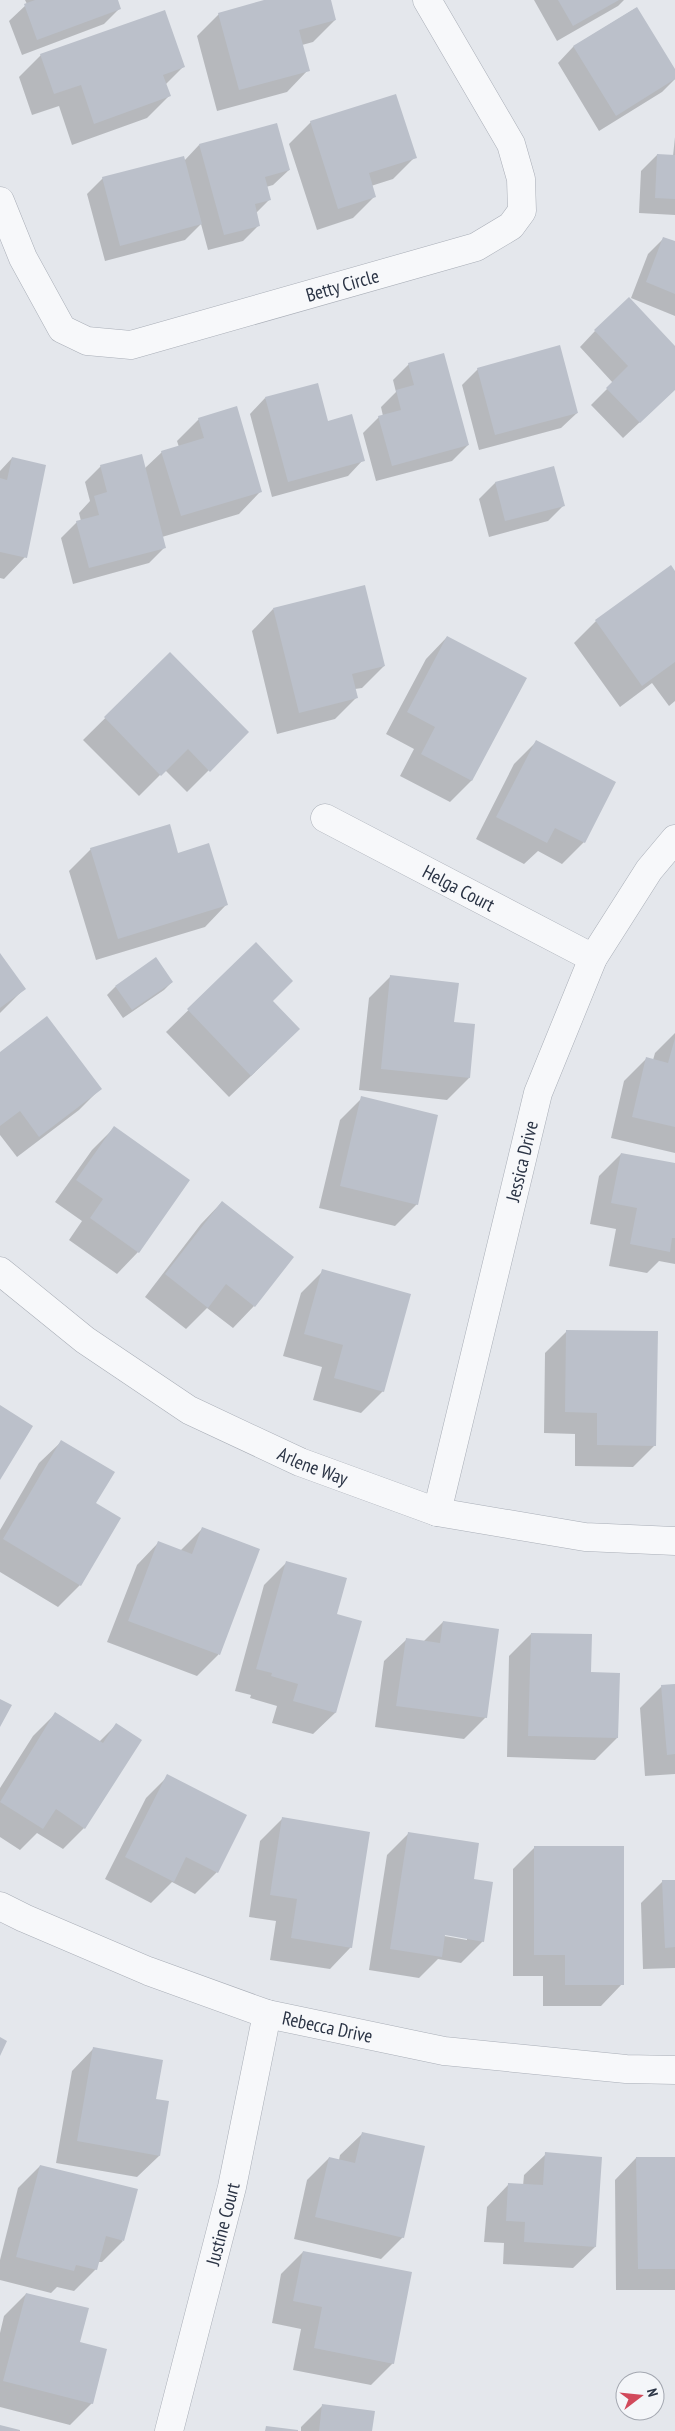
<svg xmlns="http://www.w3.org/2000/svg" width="675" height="2431" font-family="'PT Sans Narrow',sans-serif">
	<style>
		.shadow { fill: #0003; fill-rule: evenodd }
		.building { fill: #bbc0ca }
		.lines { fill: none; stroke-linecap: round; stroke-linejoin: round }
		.street-casing { stroke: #a9aeb7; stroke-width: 29 }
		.street { stroke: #f7f8fa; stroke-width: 28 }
		.labels { text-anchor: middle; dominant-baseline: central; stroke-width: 4; stroke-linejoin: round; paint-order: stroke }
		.street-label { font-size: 19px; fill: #2b3445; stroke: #f4f6f9 }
	</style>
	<rect width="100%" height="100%" fill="#e4e7ec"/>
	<path class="shadow" d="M25,0h92l3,8 -16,16 -82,31 -13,-34 18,-17z
		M268,0h61l6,20 -22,22 -11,3 6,25 -21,22 -70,19 -20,-75 22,-22z
		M534,0h90l-6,6 -61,35z
		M636,8l39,64v7l-13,13 -63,39 -41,-68 15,-16z
		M41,55l142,12 -18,18 4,11 -22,22 -75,27 -13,-39 -27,9 -13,-38z
		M311,122l104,35 -22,22 -22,7 4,10 -22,22 -36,12 -28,-86z
		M675,137v78l-36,-2 2,-42 16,-16 16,1z
		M199,145l90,25 -16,15 -7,2 4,12 -14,14 3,12 -16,16 -35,9 -7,-26 -16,16 -80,21 -18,-67 16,-16 81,-17z
		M664,238l11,5v73l-44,-18 17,-44z
		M595,331l80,17v41l-52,49 -32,-33 22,-22 -33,-36z
		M409,364l59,81 -16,16 -76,20 -13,-48 16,-16 4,-1 -2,-9 15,-15 -3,-12z
		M478,369l99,44 -16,15 -82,22 -17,-65z
		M265,398l63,24 35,38 -15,16 -76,21 -22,-83z
		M199,419l61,73 -21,22 -77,23 2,11 -15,15 -76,21 -12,-46 16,-16 4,-1 -2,-8 11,-12 -5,-19 16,-16 43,3 18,-17 17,-5 -2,-6z
		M12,458l13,99 -21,22 -4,-1v-107z
		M553,468l11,37 -16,16 -59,16 -10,-38 16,-16z
		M675,573v128l-6,5 -17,-23 -32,24 -46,-64 22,-22z
		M273,609l111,57 -22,22 -7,1 2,8 -22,22 -58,15 -25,-103z
		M447,637l78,42 -54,102 -21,21 -50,-26 14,-27 -28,-15 40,-75z
		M170,654l77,78 -60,60 -22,-22 -26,26 -56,-56z
		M536,742l48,100 -22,22 -24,-13 -14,13 -48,-25 38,-75z
		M91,849l86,5 49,51 -21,22 -109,33 -27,-89z
		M256,944l15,57 6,50 -48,46 -63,-65z
		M0,955l24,34 -24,24z
		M390,977l63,46 16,55 -22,22 -88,-10 10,-92z
		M172,982l-8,8 -41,28 -16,-23 8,-8z
		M675,1033v120l-64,-15 13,-57 22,-22 7,1 2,-7z
		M0,1054l101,34 -22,22 -62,47 -17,-22z
		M362,1098l55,106 -22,22 -76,-18 21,-88z
		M114,1128l24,124 -21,22 -48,-34 13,-19 -27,-19 37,-52z
		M621,1154l54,10v100l-16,-3 -12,12 -38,-7 7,-37 -26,-5 9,-48z
		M222,1202l32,104 -21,22 -26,-20 -21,21 -41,-32 56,-73z
		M323,1271l60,120 -22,22 -48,-13 9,-33 -39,-11 18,-63z
		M567,1331l88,114 -22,22 -58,-1v-32l-31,-1 1,-80z
		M61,1442l33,62 -14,81 -22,22 -58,-35v-42l39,-67z
		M203,1528l55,21 -40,106 -21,21 -90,-34 30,-77 21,-22 22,8z
		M286,1563l49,52v98l-22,21 -41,-11 5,-17 -27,-8 1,-3 -16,-4 29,-106z
		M443,1622l43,95 -22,22 -89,-12 9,-66 22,-21 17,2z
		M531,1634l59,39 27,65 -22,22 -88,-3 2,-101z
		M675,1685v89l-30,2 -5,-68 22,-22z
		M55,1714l44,28 17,-17 -32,103 -21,21 -26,-16 -17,17 -20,-13v-49l33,-52z
		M168,1776l49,96 -22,22 -23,-12 -21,21 -46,-24 41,-81z
		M282,1819l69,128 -21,22 -60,-9 6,-39 -27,-4 11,-76z
		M409,1833l63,47 11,61 -22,22 -23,-4 -19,19 -50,-8 18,-115zM439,1933l28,4v3l-28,-5z
		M535,1847l87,137 -21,22h-58v-30h-30v-107z
		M663,1881h12v87l-32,1 -2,-66z
		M93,2049l62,51 4,56 -22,21 -81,-14 16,-92z
		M362,2134l41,103 -22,22 -87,-20 13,-59 22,-22 10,2 1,-5z
		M546,2154l49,93 -22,21 -70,-4 1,-21 -20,-1 3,-35 21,-22 15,1 1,-11z
		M636,2158h39v132h-59l-1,-110z
		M40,2166l83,75 -21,21h-4l-2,7 -22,22 -17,-4 -6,6 -51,-13v-20l18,-72z
		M303,2252l90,111 -22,22 -78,-15 8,-41 -29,-6 9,-49z
		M26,2294l52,49 14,60 -22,22 -70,-18v-74l4,-17z
		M323,2405l48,26h-70v-4z"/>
	<path class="building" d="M35,0h83l3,9 -84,31 -13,-36z
		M264,0h67l5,20 -37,10 11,41 -71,19 -21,-77z
		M558,0h61l-46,26z
		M637,7l38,62v10l-59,37 -43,-70z
		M165,10l20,57 -22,8 8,21 -77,28 -13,-39 -27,9 -14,-40z
		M396,94l21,64 -48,15 7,24 -38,12 -28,-88z
		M277,123l13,47 -25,7 6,23 -16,4 5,22 -36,9 -25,-91z
		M657,154l18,1v44l-20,-1z
		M184,156l18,68 -82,22 -18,-69z
		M663,237l12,4v53l-29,-12z
		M629,297l46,49v44l-35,33 -34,-35 22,-22 -34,-36z
		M560,345l18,68 -83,22 -18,-67z
		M444,353l25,92 -77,21 -14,-50 23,-6 -5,-20 18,-5 -6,-22z
		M318,383l10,38 24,-7 13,47 -77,21 -23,-85z
		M237,406l25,86 -81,24 -20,-65 43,-13 -6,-20z
		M142,454l24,94 -77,20 -13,-47 23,-6 -5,-19 13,-4 -7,-27z
		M12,457l34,8 -19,93 -27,-6v-74l7,2z
		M554,466l11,40 -60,15 -10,-39z
		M671,565l4,6v91l-33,24 -47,-66z
		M365,585l20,81 -33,8 6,24 -59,15 -26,-105z
		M447,636l80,42 -55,103 -51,-27 14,-27 -28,-15z
		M170,652l79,80 -39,40 -22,-23 -27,27 -57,-59z
		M536,740l80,42 -31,61 -30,-15 -8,15 -51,-26z
		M170,824l8,29 31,-10 19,62 -110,34 -28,-91z
		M256,942l37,39 -20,20 27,28 -49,47 -64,-67z
		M0,953l26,36 -26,19z
		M156,957l17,25 -41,28 -17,-24z
		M390,975l69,8 -5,39 21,2 -5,54 -89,-9z
		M47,1016l55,73 -63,48 -19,-26 -20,15v-74z
		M675,1038v89l-43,-10 14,-60 22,6z
		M361,1096l77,19 -20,90 -78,-19z
		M114,1126l76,54 -51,73 -49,-35 13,-19 -27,-19z
		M621,1153l54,10v75h-3l-2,14 -40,-8 7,-36 -26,-5z
		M222,1201l72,56 -39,50 -29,-23 -18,24 -43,-34z
		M322,1269l89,25 -27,98 -50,-14 9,-33 -39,-11z
		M566,1330l92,1 -2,115 -59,-1v-32l-32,-1z
		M0,1405l33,21 -33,54z
		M61,1440l54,32 -19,31 25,15 -40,68 -78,-47z
		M202,1527l58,22 -40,106 -92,-34 30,-80 34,13z
		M286,1561l61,17 -10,36 25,7 -26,92 -43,-12 5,-17 -27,-8 1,-3 -16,-4z
		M443,1621l56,8 -12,89 -91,-12 10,-68 34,5z
		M531,1633l61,1 -1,38 29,1 -2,65 -90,-2z
		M675,1684v70l-8,1 -6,-70z
		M0,1699l12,6 -12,22z
		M55,1712l48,31 13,-20 26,17 -57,89 -29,-20 -13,20 -43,-27z
		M167,1774l80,41 -29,58 -32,-16 -12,25 -49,-25z
		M282,1817l88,15 -18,116 -61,-10 6,-39 -27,-4z
		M408,1832l71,11 -5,36 19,3 -9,60 -39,-7 -3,22 -52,-8z
		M534,1846h90v139h-59v-30h-31z
		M662,1880h13v67l-10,1z
		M0,2037l7,4 -7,15z
		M93,2047l70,13 -7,39 13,2 -9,55 -83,-15z
		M362,2132l63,14 -21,92 -89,-21 14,-60 26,6z
		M545,2152l57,5 -6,90 -72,-5 1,-20 -19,-1 2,-38 35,2z
		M636,2157h39v112h-37z
		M40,2165l98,24 -14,52 -18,-5 -9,34 -21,-5 -2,6 -58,-14z
		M303,2251l109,21 -18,92 -80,-16 8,-41 -29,-6z
		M26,2293l63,15 -9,34 27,7 -14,55 -90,-23z
		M322,2404l53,7 -3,20h-53z
		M0,2425l20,5v1h-20z
		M266,2426l32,4v1h-33z"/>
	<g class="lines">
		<defs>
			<g id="street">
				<path id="s1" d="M0,201l23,57 39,71 25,12 44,4 345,-98 35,-21 11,-15 -1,-32 -10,-35 -84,-144"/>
				<path id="s2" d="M325,818l268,140"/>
				<path id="s3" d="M0,1271l85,69 104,70 111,52 137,50 148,25 90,4"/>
				<path id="s4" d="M437,1512l101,-419 55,-135 56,-88 26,-31"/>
				<path id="s5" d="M0,1906l24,12 124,53 119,43 177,37 182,18 49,1"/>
				<path id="s6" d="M169,2431l63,-244 35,-173"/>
			</g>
		</defs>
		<use href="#street" class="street-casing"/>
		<use href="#street" class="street"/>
	</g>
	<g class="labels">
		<g class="street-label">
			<text stroke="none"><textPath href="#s1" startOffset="434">Betty Circle</textPath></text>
			<text stroke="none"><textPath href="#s2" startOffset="151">Helga Court</textPath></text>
			<text stroke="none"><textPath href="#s4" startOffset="361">Jessica Drive</textPath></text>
			<text stroke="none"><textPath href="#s3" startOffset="371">Arlene Way</textPath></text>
			<text stroke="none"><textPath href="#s5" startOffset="350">Rebecca Drive</textPath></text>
			<text stroke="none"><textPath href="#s6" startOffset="214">Justine Court</textPath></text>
		</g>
	</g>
	<g transform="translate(640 2396) rotate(74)"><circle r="24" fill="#f4f6f9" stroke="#a4a8b1"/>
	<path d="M0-4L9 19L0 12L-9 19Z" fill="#d1495b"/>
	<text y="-8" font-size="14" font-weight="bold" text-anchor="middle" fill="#2b3445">N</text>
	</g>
</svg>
